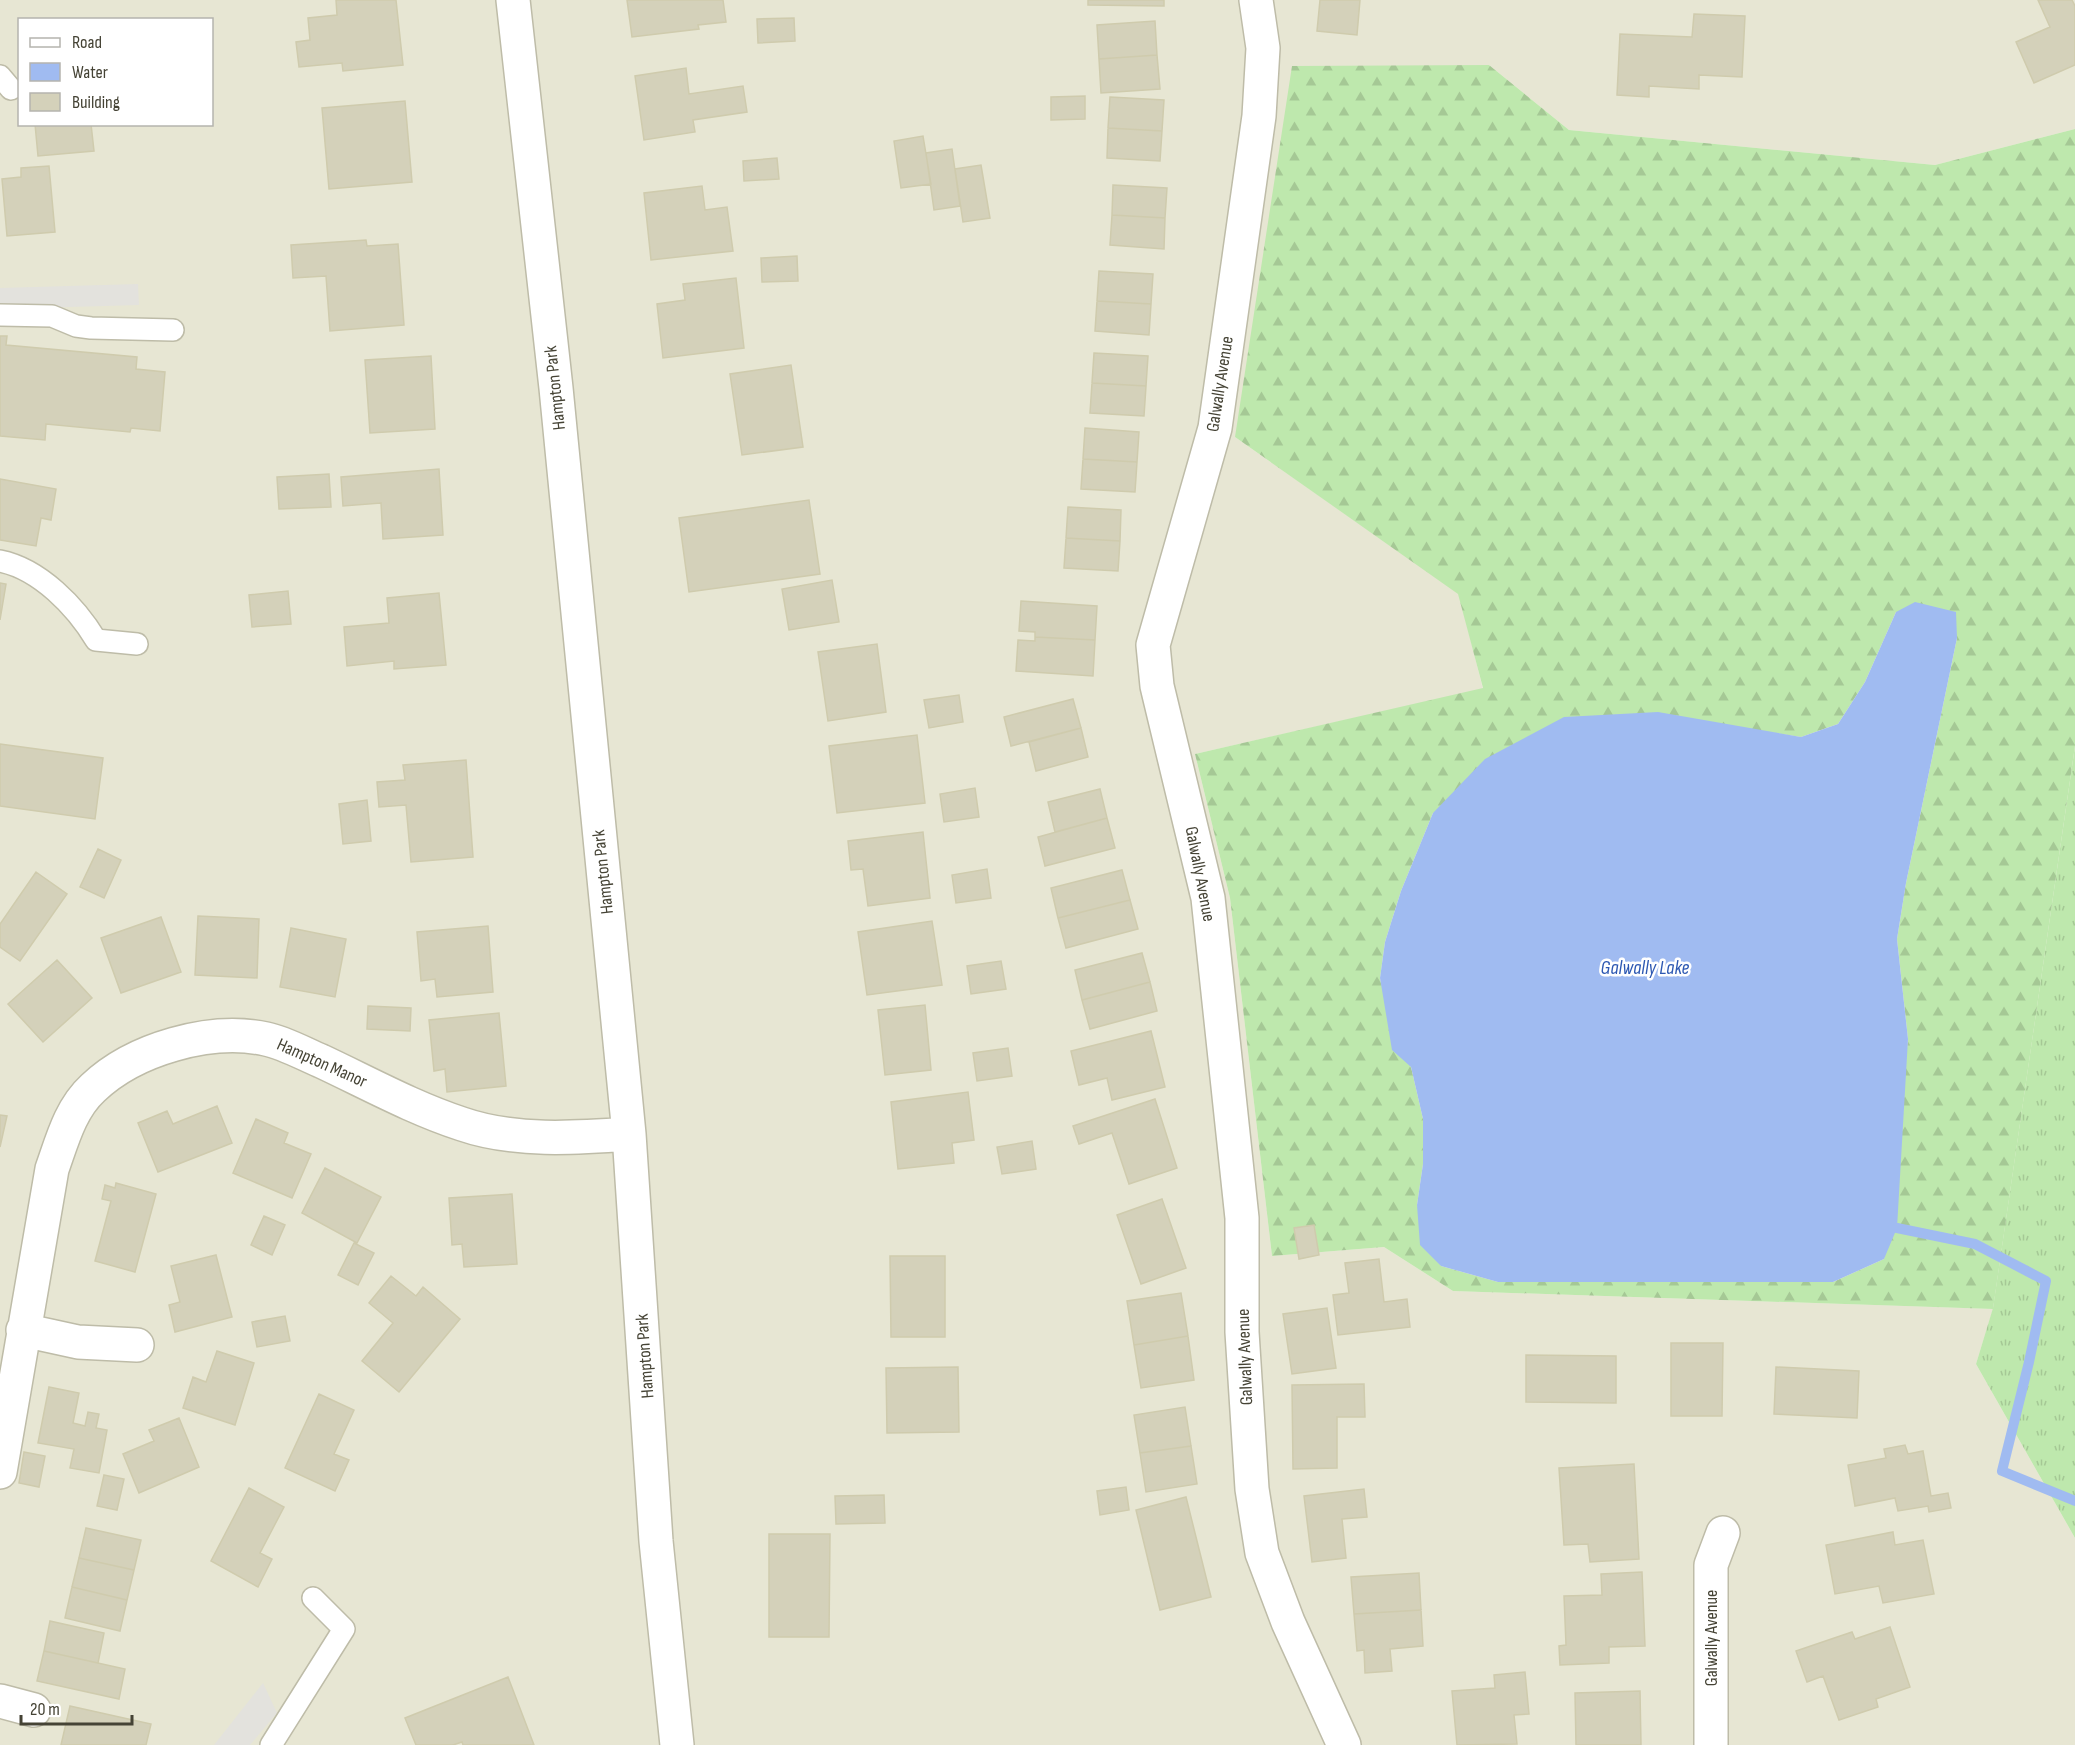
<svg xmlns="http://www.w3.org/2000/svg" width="2075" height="1745" font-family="'Sofia Sans Condensed',sans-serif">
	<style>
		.residential { fill: #e7e6d3; fill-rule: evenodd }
		.grass { fill: url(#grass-tufts) }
		.forest { fill: url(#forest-firs); fill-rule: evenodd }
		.parking { fill: #e3e2dd }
		.water { fill: #a0bbf1 }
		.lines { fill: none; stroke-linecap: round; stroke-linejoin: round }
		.stream { stroke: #a0bbf1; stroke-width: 10 }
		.building { fill: #d4d1ba; stroke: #cfcbad; stroke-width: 1.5 }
		.lane-casing { stroke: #bebca8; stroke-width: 24 }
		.street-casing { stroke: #bebca8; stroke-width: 36 }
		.lane { stroke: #fff; stroke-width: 21 }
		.street { stroke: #fff; stroke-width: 33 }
		.labels { text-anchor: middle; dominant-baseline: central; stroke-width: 5; stroke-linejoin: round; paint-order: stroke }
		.street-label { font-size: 18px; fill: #454335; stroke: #fff }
		.water-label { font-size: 20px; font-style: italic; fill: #2d58b2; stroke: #fff }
	</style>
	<defs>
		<pattern id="grass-tufts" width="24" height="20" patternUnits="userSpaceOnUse" patternTransform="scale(1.5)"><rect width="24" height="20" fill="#bee8ad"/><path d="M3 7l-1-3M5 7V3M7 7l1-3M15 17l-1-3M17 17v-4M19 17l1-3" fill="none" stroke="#a5c895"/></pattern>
		<pattern id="forest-firs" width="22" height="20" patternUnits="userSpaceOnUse" patternTransform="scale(1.5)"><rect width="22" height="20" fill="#bee8ad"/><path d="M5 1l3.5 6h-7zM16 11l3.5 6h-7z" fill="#a5c895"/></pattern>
	</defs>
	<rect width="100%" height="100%" fill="#f3f2e5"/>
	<path class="residential" d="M0,0h2075v129l-140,36 -366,-35 -80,-65 -254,372 224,157 24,95 -288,65 35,144 42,358 112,-9 69,44 540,18 -17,55 99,174v207h-2075zM20,20h192v104h-192z"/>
	<path class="grass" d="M2075,746v792l-99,-174 17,-56z"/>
	<path class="forest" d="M1489,65l80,65 366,35 140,-36v617l-82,563 -540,-18 -69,-44 -112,9 -42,-358 -35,-144 288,-66 -25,-94 -223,-157 57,-371zM1896,612l61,26 -51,245 -9,56 11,100 -24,220 -51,23h-335l-57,-16 -24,-61 6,-41v-45l-12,-52 -24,-59 -7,-30 5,-36 16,-51 32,-78 329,-82 39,6 37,-13 27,-42z"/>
	<path class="parking" d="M138,284l1,21 -139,4v-21z
		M263,1683l14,30 -27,32h-36z"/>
	<path class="water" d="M1915,602l41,10 1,26 -51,245 -9,56 11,100 -11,189 -13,31 -51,23h-335l-57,-16 -21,-21 -3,-40 6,-41v-45l-12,-52 -19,-17 -12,-72 5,-36 16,-51 32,-78 52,-54 79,-42 94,-5 143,25 37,-13 27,-42 31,-70z"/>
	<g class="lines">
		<path class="stream" d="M1897,1228l78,16 71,37 -17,81 -27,109 73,30"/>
	</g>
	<path class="building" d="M336,0h60l7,65 -60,6 -1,-8 -43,4 -3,-25 14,-2 -2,-22 29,-3z
		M627,0h96l3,22 -28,3 1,4 -67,8z
		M1088,0h76v6l-76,-1z
		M1320,0h40l-3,35 -40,-4z
		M2038,0h34l3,6v59l-41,18 -18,-41 34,-15z
		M1694,14l51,2 -3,61 -43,-2v14l-50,-3v11l-32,-2 3,-61 72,3z
		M794,18l1,23 -37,2 -1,-24z
		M1155,21l2,34 -58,4 -2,-34z
		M1157,55l3,34 -59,4 -2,-34z
		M686,68l3,26 54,-8 4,26 -54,8 2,12 -51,8 -9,-64z
		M1085,96v23l-34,1v-23z
		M1110,97l54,3 -2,31 -54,-3z
		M405,101l7,81 -83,7 -7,-81z
		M35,124h56l3,27 -56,5z
		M1108,128l54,3 -2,30 -53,-3z
		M923,136l8,48 -30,4 -7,-47z
		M952,149l8,57 -26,4 -8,-57z
		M777,158l2,21 -35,2 -1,-20z
		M981,165l9,53 -27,4 -8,-53z
		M49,166l6,66 -48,4 -5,-57 19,-2v-9z
		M1113,185l54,3 -2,30 -53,-3z
		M702,186l3,24 22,-3 6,44 -82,9 -7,-67z
		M1112,215l53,3 -1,31 -54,-4z
		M366,240l1,6 31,-2 6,81 -74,6 -4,-55 -33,2 -2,-33z
		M797,256l1,25 -36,1 -1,-24z
		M1099,271l54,3 -2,30 -54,-3z
		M736,278l8,70 -81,10 -6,-54 28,-4 -2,-16z
		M1097,301l54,3 -2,31 -54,-4z
		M0,336h7l-1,9 131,12 -1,12 29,3 -5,59 -29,-3 -1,4 -84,-8 -1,16 -45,-4z
		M1094,353l54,3 -2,30 -54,-3z
		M431,356l4,73 -65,4 -5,-73z
		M791,365l12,82 -61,8 -12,-81z
		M1092,383l54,3 -2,30 -54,-3z
		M1085,428l54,4 -2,30 -54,-3z
		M1083,459l54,3 -2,30 -54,-3z
		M439,469l4,66 -60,4 -2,-36 -38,3 -2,-29z
		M329,474l2,33 -52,2 -2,-32z
		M0,479l56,10 -5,31 -10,-2 -5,28 -36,-6z
		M809,500l11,74 -131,18 -10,-74z
		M1068,507l53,3 -1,31 -54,-3z
		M1066,538l54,3 -2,30 -54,-3z
		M832,580l7,42 -50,8 -7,-41z
		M0,583l6,1 -6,36z
		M288,591l3,33 -39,3 -3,-32z
		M439,593l7,72 -52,4v-8l-47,5 -3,-39 45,-4 -2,-25z
		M1021,601l76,5 -2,34 -60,-3v-5l-16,-1z
		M1035,637l60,3 -2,36 -77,-5 2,-31 17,1z
		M877,644l9,68 -58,9 -10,-69z
		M959,695l4,27 -34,6 -5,-28z
		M1073,699l8,29 -70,18 -7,-29z
		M1081,728l7,29 -52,14 -7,-29z
		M917,735l8,68 -88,10 -8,-67z
		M0,744l103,14 -8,61 -95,-13z
		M466,760l7,97 -62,5 -5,-57 -27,2 -2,-25 28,-2 -2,-15z
		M975,788l4,29 -35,5 -4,-28z
		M1100,789l7,29 -52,14 -7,-30z
		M367,800l4,41 -28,3 -4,-40z
		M1107,818l8,30 -70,18 -7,-29z
		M923,832l7,66 -62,8 -5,-37 -12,1 -3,-29z
		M98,849l23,11 -17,38 -24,-11z
		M987,869l4,29 -35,5 -4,-28z
		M1122,870l8,30 -72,18 -7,-30z
		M36,872l31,22 -47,67 -20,-14v-23z
		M1130,900l8,29 -72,19 -8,-30z
		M198,916l61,3 -2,59 -62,-3z
		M161,917l20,55 -60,21 -20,-55z
		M932,921l10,64 -75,10 -9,-63z
		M488,926l5,66 -56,5 -2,-18 -14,2 -4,-49z
		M291,928l55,11 -11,58 -55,-10z
		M1142,953l8,29 -68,18 -7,-30z
		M57,960l35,38 -49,44 -35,-38z
		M1001,961l5,28 -35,5 -4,-28z
		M1150,982l7,29 -67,18 -8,-29z
		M925,1005l6,65 -46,5 -7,-65z
		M368,1006l43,2 -1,23 -43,-2z
		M499,1013l7,73 -59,6 -2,-23 -11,2 -5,-51z
		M1151,1031l14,56 -53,13 -5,-22 -28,7 -8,-34z
		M1008,1048l4,28 -35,5 -4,-28z
		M968,1092l6,48 -22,3 2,20 -56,6 -7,-67z
		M1155,1099l22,69 -48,16 -17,-51 -33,11 -6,-18z
		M217,1106l15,37 -74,29 -20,-49 29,-12 6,13z
		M0,1115l7,1 -7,31z
		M256,1119l32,14 -4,10 27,11 -19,44 -59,-25z
		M1032,1141l4,28 -34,5 -5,-27z
		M325,1168l56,29 -24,46 -55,-30z
		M116,1183l40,11 -21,78 -40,-11 16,-60 -9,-2 3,-14 10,3z
		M512,1194l5,70 -53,3 -2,-23 -10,1 -3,-47z
		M1162,1199l24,69 -45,16 -24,-69z
		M264,1216l21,9 -13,30 -21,-10z
		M1314,1225l5,30 -20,4 -5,-31z
		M354,1243l20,10 -16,32 -20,-10z
		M216,1255l16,62 -57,15 -6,-27 11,-3 -9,-36z
		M890,1256h55v81h-54z
		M1379,1259l5,43 23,-3 3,28 -72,8 -5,-40 16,-2 -4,-30z
		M391,1276l25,20 7,-9 37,32 -61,73 -37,-31 31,-38 -24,-20z
		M1181,1293l7,43 -54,9 -7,-44z
		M1327,1308l9,60 -44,6 -9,-60z
		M285,1316l5,25 -33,6 -5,-25z
		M1188,1336l6,44 -53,8 -7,-43z
		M1671,1343h52l-1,73h-51z
		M217,1351l37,12 -19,62 -52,-17 10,-31 13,5z
		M1526,1355l90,1v47l-90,-1z
		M958,1367l1,65 -72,1 -1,-65z
		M1776,1367l83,4 -2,47 -83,-4z
		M1364,1384l1,33h-28v51l-44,1 -1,-84z
		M49,1387l30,6 -6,30 12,3 3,-14 11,2 -3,14 11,2 -8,43 -29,-5 4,-19 -36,-6z
		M319,1394l35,16 -20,44 15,6 -14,31 -50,-23z
		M1185,1407l6,39 -51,7 -6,-38z
		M179,1418l20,49 -60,26 -16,-39 31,-13 -5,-11z
		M1905,1445l3,9 15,-3 8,45 17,-3 3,15 -22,4 -1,-6 -30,5 -3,-13 -40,8 -7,-41 38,-7 -2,-9z
		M1191,1446l6,38 -51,8 -6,-39z
		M24,1452l21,4 -6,31 -20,-4z
		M1634,1464l5,95 -49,3 -2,-18 -24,1 -5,-77z
		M104,1475l20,4 -7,31 -20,-4z
		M1126,1487l3,23 -29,5 -3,-24z
		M249,1488l35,19 -24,46 12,6 -14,28 -47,-26z
		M1364,1489l3,28 -25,2 4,39 -34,4 -8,-66z
		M884,1495l1,28 -49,1 -1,-28z
		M1186,1497l25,100 -51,13 -24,-100z
		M86,1528l55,12 -7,30 -55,-12z
		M1893,1532l2,13 28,-5 11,54 -51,9 -4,-17 -44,8 -9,-49z
		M769,1534h61l-1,103h-60z
		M79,1558l55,12 -7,30 -55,-13z
		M1642,1572l3,74 -36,1v16l-49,2 -1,-19 7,-1 -2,-49 38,-1 -1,-21z
		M1419,1573l2,37 -67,4 -3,-37z
		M72,1587l55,13 -7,31 -55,-13z
		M1421,1610l2,36 -33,3 2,22 -27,2 -1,-23 -7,1 -3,-37z
		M50,1621l54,12 -6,30 -54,-12z
		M1890,1627l20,60 -34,12 2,8 -39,13 -16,-44 -16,6 -11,-31 56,-19 3,7z
		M44,1651l81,18 -6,30 -82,-18z
		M1525,1672l4,42 -15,1 3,29 -60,1 -5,-54 43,-3 -1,-13z
		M508,1677l26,68h-71l-1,-3 -9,3h-37l-11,-27z
		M1640,1691l1,54h-65l-1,-52z
		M70,1706l81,18 -5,21h-85z"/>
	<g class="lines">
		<defs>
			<path id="lane" d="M0,76l11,13
				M0,315l52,1 24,10 15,2 82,2
				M0,561c40,8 76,46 96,79l41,4
				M271,1745l73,-116 -31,-31"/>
			<path id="street" d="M513,0l43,388 73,746 27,407 21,204
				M1256,0l7,48 -4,68 -44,312 -62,217 4,41 51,212 34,320v114l10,157 10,64 26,69 56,123
				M23,1330l55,12 59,3
				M0,1472l52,-303c10,-28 18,-60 41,-81 41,-39 117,-61 173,-49 19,4 38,15 55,22 47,22 92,47 141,63 52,18 113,14 167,10
				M0,1701l34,9
				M1711,1745v-180l12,-32"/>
		</defs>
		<use href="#lane" class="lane-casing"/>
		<use href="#street" class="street-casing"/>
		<use href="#lane" class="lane"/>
		<use href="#street" class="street"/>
	</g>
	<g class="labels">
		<g class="street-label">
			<text transform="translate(1220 384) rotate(-81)">Galwally Avenue</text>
			<text transform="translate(555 388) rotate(-96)">Hampton Park</text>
			<text transform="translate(603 872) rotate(-96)">Hampton Park</text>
			<text transform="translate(1200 874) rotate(79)">Galwally Avenue</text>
			<text transform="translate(322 1063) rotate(24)">Hampton Manor</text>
			<text transform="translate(645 1356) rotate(-94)">Hampton Park</text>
			<text transform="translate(1245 1357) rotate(-92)">Galwally Avenue</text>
			<text transform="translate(1711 1638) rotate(-90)">Galwally Avenue</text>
		</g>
		<g class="water-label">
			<text x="1645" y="968">Galwally Lake</text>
		</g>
	</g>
	<rect x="18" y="18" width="195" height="108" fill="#ffffff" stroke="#b5b4ae" stroke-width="1.5"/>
	<rect x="30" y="38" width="30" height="9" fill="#ffffff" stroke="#b5b4ae" stroke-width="1.5"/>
	<text x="72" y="48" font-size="18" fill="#454335">Road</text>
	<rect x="30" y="63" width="30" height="18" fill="#a0bbf1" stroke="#b5b4ae" stroke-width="1.5"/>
	<text x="72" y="78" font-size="18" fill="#454335">Water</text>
	<rect x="30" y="93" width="30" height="18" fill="#d4d1ba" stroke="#b5b4ae" stroke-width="1.5"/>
	<text x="72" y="108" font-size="18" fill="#454335">Building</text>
	<path d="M21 1715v9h111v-9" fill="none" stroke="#454335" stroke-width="3"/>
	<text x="30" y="1715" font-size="18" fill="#454335" stroke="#ffffff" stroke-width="4.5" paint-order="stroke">20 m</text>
</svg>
